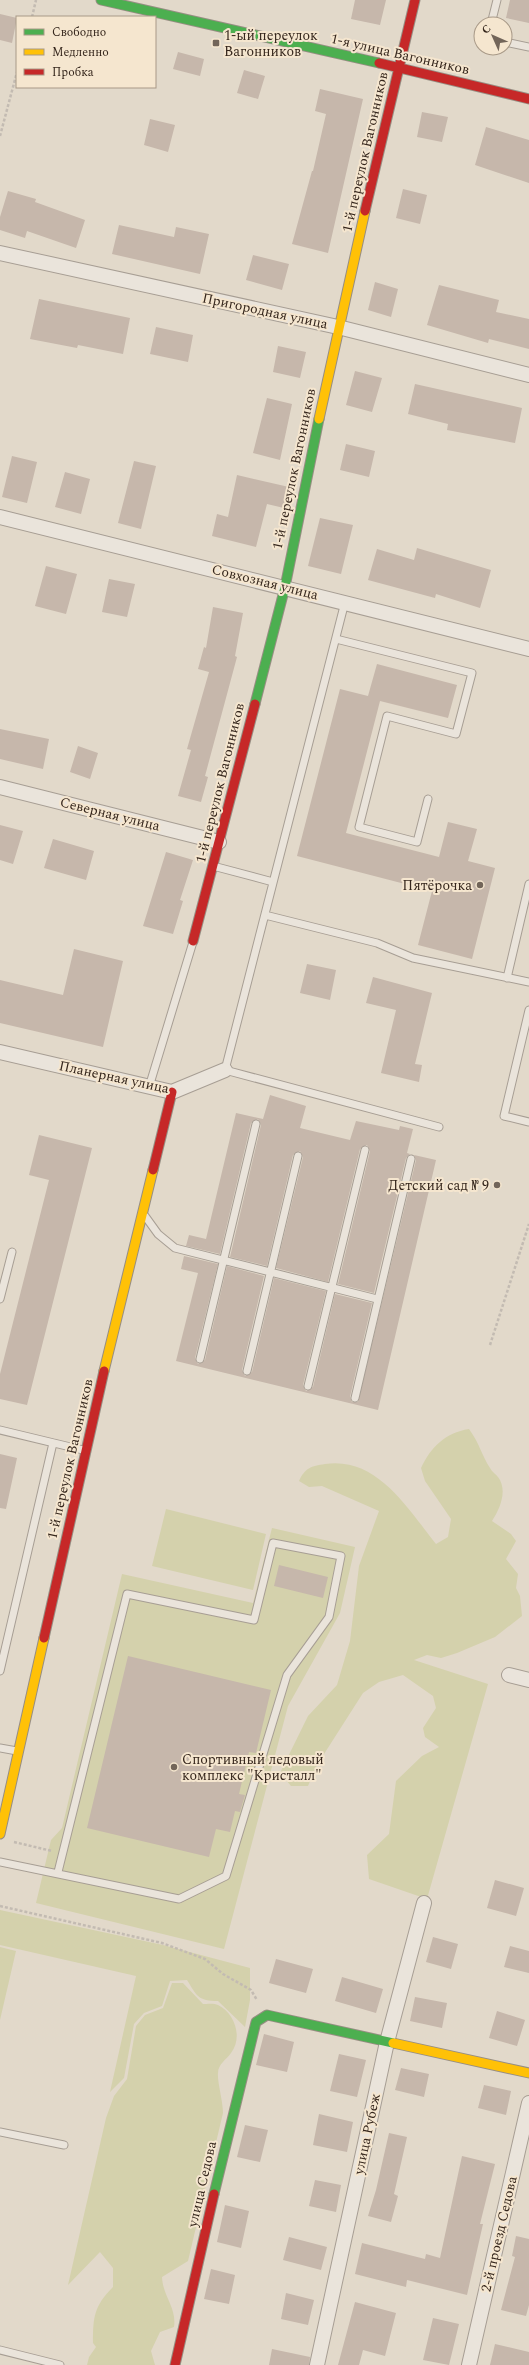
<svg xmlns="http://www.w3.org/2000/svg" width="529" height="2365" font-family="Spectral,serif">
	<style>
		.green { fill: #d4d1ac }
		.building { fill: #c6b7ab }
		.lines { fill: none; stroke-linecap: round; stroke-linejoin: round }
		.lane-casing { stroke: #a79e94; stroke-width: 9 }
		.street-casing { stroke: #a79e94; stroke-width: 16 }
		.fast-casing { stroke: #978e83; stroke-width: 11 }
		.slow-casing { stroke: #978e83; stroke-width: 11 }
		.jam-casing { stroke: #978e83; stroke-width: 11 }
		.path { stroke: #c3bbb2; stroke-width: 2.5; stroke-dasharray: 3 2; stroke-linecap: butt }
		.lane { stroke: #eae4db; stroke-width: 7 }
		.street { stroke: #eae4db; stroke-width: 14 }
		.fast { stroke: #4caf50; stroke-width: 9 }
		.slow { stroke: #ffc107; stroke-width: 9 }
		.jam { stroke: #c62828; stroke-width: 9 }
		.poi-dot { fill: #726559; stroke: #f5e6cf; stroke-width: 1.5 }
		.labels { text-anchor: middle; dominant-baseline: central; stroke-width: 4; stroke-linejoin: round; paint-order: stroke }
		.poi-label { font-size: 14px; fill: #35261c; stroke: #f5e6cf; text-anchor: start }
		.street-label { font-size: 14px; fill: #35261c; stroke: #f5e6cf }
	</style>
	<rect width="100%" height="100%" fill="#e2d9ca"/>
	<path class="green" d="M469,1429c11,15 12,25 21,39 2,4 6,6 8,9 10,13 2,32 -6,44l19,13 5,7 -10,18 12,15 -2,14 4,8 2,20 -27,21 -38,16 -16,5 -14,-3 -13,5 74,24 -61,215 -58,-20 -2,-24 22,-21 7,-53 26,-25 17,-9 -14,-10 -2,-9 13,-20 -3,-12 -30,-21 -24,7 -16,11 -46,72 -9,21h-17l-11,-13 28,-57 29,-31 13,-44 9,-75 20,-55 -57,-25 -13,1 -10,-6c6,-13 12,-15 26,-17 52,-8 83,45 111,80l12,-7 3,-18 -26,-38 -4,-13c10,-21 24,-35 48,-39z
		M166,1509l100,25 -13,56 -101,-24z
		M272,1528l83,19 -15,66 -52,93 -64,243 -188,-46 15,-63 11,-12 60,-254 131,29z
		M0,1910l163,35 87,23v32l-5,27 -27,-26c-20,0 -21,-5 -31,-21l-17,1 -8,25 -18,7 -10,11 -10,54 -14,14 26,-116 -136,-31z
		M0,1947l16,4 -16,69z
		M172,1983h11l20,21c4,0 11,-1 15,1 17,8 25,33 13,48 -4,6 -13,11 -13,20 -1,8 5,29 5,40l-35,148 -26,16c1,20 15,31 12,50l-14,5 -9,19 4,14h-68l2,-8 7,-10 -3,-4c0,-26 1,-37 20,-56v-19l-13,-16 -32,33 38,-167 8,-22 13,-17 9,-53 9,-11 18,-7z"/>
	<path class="building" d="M355,0h31l-6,25 -29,-6z
		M510,0h19v23l-23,-5z
		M0,14l17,4 -5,25 -12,-3z
		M178,52l26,7 -4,17 -27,-7z
		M244,70l21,6 -7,23 -21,-6z
		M320,89l43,10 -35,154 -36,-9 20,-73h1l13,-57 -11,-3z
		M422,112l26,5 -6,25 -25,-5z
		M150,119l25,6 -7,27 -24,-7z
		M486,127l43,13v43l-54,-18z
		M403,189l24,6 -7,29 -24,-6z
		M8,191l28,8 -1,3 50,18 -9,28 -49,-17 -2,7 -25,-8v-13z
		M119,225l55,12 2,-10 33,7 -9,40 -88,-20z
		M253,255l36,9 -7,26 -36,-10z
		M375,282l23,7 -7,28 -23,-7z
		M439,285l60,15 -3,12 33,7v30l-40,-10 -1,4 -61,-18z
		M39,299l91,19 -7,36 -45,-9 -1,3 -47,-9z
		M156,327l37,8 -5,27 -38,-8z
		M278,346l28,6 -6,26 -27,-6z
		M355,371l27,7 -10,34 -26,-7z
		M415,384l107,24 -7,35 -68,-13 1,-6 -40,-10z
		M267,398l25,6 -12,56 -27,-7z
		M346,444l29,7 -6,26 -29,-7z
		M12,456l25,6 -10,41 -25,-6z
		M134,461l22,5 -15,63 -23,-6z
		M65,472l25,7 -9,35 -26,-7z
		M237,475l52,12 -5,21 -17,-4 -11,43 -44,-11 5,-22 11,3z
		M320,518l33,7 -12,49 -33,-8z
		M417,548l74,22 -11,38 -44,-14 -1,4 -67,-18 9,-31 37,11z
		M46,566l31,8 -11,40 -31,-8z
		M109,579l26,5 -8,33 -25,-5z
		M213,607l30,6 -8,43 2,1 -32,119 3,1 -7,25 -23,-6 13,-46 -4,-1 22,-77 -11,-3 6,-22 2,1z
		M377,664l80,21 -9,33 -68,-17 -34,132 93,24 9,-35 29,7 -9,32 27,7 -23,91 -54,-14 14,-54 -135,-35 43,-167 28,7z
		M0,729l49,10 -6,30 -43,-10z
		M78,746l20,7 -8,26 -20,-7z
		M0,825l23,6 -10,33 -13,-4z
		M53,839l41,12 -8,29 -42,-12z
		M166,852l27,8 -13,40 3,1 -10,33 -30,-8z
		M74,949l49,12 -20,86 -103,-24v-43l63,15z
		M307,964l29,6 -6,30 -30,-7z
		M373,977l59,16 -17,71 7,1 -3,17 -38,-9 15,-63 -30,-7z
		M270,1095l36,11 -6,22 50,12 6,-19 43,9 1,-4 13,3 -6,24 3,1 -4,4 -32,135 -36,-9 32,-133 -3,-6 -7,4 -32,133 -52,-14 27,-111 -3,-6 -7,4 -26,111 -37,-9 31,-132 -3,-6 -7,4 -31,131 -34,-8 3,-11 17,4 30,-126 27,6z
		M39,1135l53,13 -65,257 -27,-6v-25l49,-194 -20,-5z
		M414,1155l22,5 -58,250 -202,-49 22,-88 -17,-4 3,-13 34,8 -23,94 3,6 7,-4 22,-94 37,10 -22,94 3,6 7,-4 22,-94 52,13 -23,94 3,6 7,-4 22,-93 37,9 -22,94 2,5h6l58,-242z
		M0,1454l17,4 -11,51 -6,-1z
		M279,1565l49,12 -5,21 -49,-12z
		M128,1656l143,34 -15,63 -7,-1 -10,42 6,1 -5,17 -5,-1 -5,21 -14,-3 -7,28 -122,-29z
		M495,1880l29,8 -8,28 -29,-8z
		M433,1937l25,7 -7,25 -25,-7z
		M510,1946l19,5v22l-25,-6z
		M276,1959l37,10 -7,24 -37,-10z
		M342,1977l41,12 -7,24 -41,-12z
		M415,1997l32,6 -5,25 -32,-7z
		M497,2011l28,9 -8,26 -28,-8z
		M264,2034l30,8 -7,30 -31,-7z
		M339,2054l27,6 -9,37 -27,-6z
		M401,2068l28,6 -5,23 -29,-7z
		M484,2085l27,6 -5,24 -28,-7z
		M319,2114l34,8 -6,30 -34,-7z
		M245,2125l23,5 -8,32 -23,-5z
		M389,2133l18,4 -13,57 4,2 -7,26 -23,-6 8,-26z
		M462,2156l33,8 -15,60h3l-16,71 -60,-15 -1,7 -51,-13 7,-31 63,16 1,-5 14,4z
		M315,2180l26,5 -5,27 -27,-6z
		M225,2205l24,6 -8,37 -24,-6z
		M516,2236l13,3v66l-3,11 -25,-6 14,-53 -3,-1z
		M289,2237l38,10 -6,23 -38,-10z
		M211,2269l24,6 -6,29 -25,-5z
		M286,2293l28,7 -6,25 -27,-6z
		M355,2302l41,11 -11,43 -22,-6 -4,15h-21z
		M433,2318l26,6 -10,41 -26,-5z
		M495,2344l34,8v13h-39z
		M272,2349l38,8 -1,8h-40z"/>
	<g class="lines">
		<defs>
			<path id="lane" d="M491,24l6,-24
				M505,42l24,5
				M345,602l-120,468 214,57
				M336,639l136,34 -16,61 -69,-18 -28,111 58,15 11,-43
				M213,866l60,16
				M265,915l112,28 36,15 116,24
				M507,978l22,-94
				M529,1010l-25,106 25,6
				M149,1087l44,-145
				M145,1216l13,18 17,14 202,51
				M0,1299l12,-47
				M200,1359l56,-235
				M247,1371l51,-215
				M308,1386l57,-236
				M355,1398l56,-239
				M0,1430l83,20
				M0,1671l53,-228
				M0,1748l17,3
				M0,1862l179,37 47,-23 61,-201 42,-58 12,-61 -68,-13 -19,77 -127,-26 -69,278
				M0,2132l64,13
				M0,2350l60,15"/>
			<path id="street" d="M0,253l338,74 191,48
				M0,517l529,132
				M0,787l219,55
				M0,1052l172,40 53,-22
				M509,1675l20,5
				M317,2365l70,-323 37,-139
				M469,2365l60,-262"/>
			<path id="fast" d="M101,0l278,63
				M255,704l30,-117 34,-168
				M214,2194l42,-172 11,-7 126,28"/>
			<path id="slow" d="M319,419l46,-208
				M104,1371l49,-201
				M0,1834l44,-196
				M393,2043l136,30"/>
			<path id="jam" d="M379,63l150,36
				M365,211l50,-211
				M193,941l62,-237
				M153,1170l19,-78
				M44,1638l60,-267
				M175,2365l39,-171"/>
		</defs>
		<use href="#lane" class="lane-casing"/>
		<use href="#street" class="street-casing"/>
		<use href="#fast" class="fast-casing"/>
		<use href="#slow" class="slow-casing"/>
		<use href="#jam" class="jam-casing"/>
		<path class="path" d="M32,17l4,-17
			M0,136l17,-64
			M490,1345l39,-121
			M14,1842l38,9
			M0,1906l162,37 43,16 18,15 28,16 6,10"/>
		<use href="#lane" class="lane"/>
		<use href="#street" class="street"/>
		<use href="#fast" class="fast"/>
		<use href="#slow" class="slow"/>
		<use href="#jam" class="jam"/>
	</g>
	<g class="poi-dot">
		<rect x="212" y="39" width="8" height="8" rx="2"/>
		<circle cx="480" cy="885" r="4"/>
		<circle cx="497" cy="1185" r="4"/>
		<circle cx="174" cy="1767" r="4"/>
	</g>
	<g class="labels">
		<g class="poi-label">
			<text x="224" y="35">1-ый переулок<tspan x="224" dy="16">Вагонников</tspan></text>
			<text x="472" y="885" text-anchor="end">Пятёрочка</text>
			<text x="489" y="1185" text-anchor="end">Детский сад № 9</text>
			<text x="182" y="1759">Спортивный ледовый<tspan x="182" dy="16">комплекс "Кристалл"</tspan></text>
		</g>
		<g class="street-label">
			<text transform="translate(400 54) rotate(13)">1-я улица Вагонников</text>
			<text transform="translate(365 152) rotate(-77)">1-й переулок Вагонников</text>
			<text transform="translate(265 311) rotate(12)">Пригородная улица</text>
			<text transform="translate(294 469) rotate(-78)">1-й переулок Вагонников</text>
			<text transform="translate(265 582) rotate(14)">Совхозная улица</text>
			<text transform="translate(220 783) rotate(-76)">1-й переулок Вагонников</text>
			<text transform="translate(110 814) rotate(14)">Северная улица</text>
			<text transform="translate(114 1077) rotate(12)">Планерная улица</text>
			<text transform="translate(70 1459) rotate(-77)">1-й переулок Вагонников</text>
			<text transform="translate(367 2134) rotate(-78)">улица Рубеж</text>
			<text transform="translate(202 2184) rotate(-77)">улица Седова</text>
			<text transform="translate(499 2234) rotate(-77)">2-й проезд Седова</text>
		</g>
	</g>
	<rect x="16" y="16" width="140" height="72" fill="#f5e6cf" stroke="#a89987"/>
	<rect x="24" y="29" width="20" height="6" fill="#4caf50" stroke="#a89987"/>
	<text x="52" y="36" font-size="12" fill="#35261c">Свободно</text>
	<rect x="24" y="49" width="20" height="6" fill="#ffc107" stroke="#a89987"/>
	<text x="52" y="56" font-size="12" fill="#35261c">Медленно</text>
	<rect x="24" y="69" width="20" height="6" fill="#c62828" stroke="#a89987"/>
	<text x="52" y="76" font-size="12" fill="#35261c">Пробка</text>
	<g transform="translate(493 36) rotate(315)"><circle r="19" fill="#f5e6cf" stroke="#a89987"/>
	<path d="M0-3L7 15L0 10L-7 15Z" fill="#726559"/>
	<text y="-6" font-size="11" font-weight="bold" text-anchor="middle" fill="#35261c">С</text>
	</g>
</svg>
